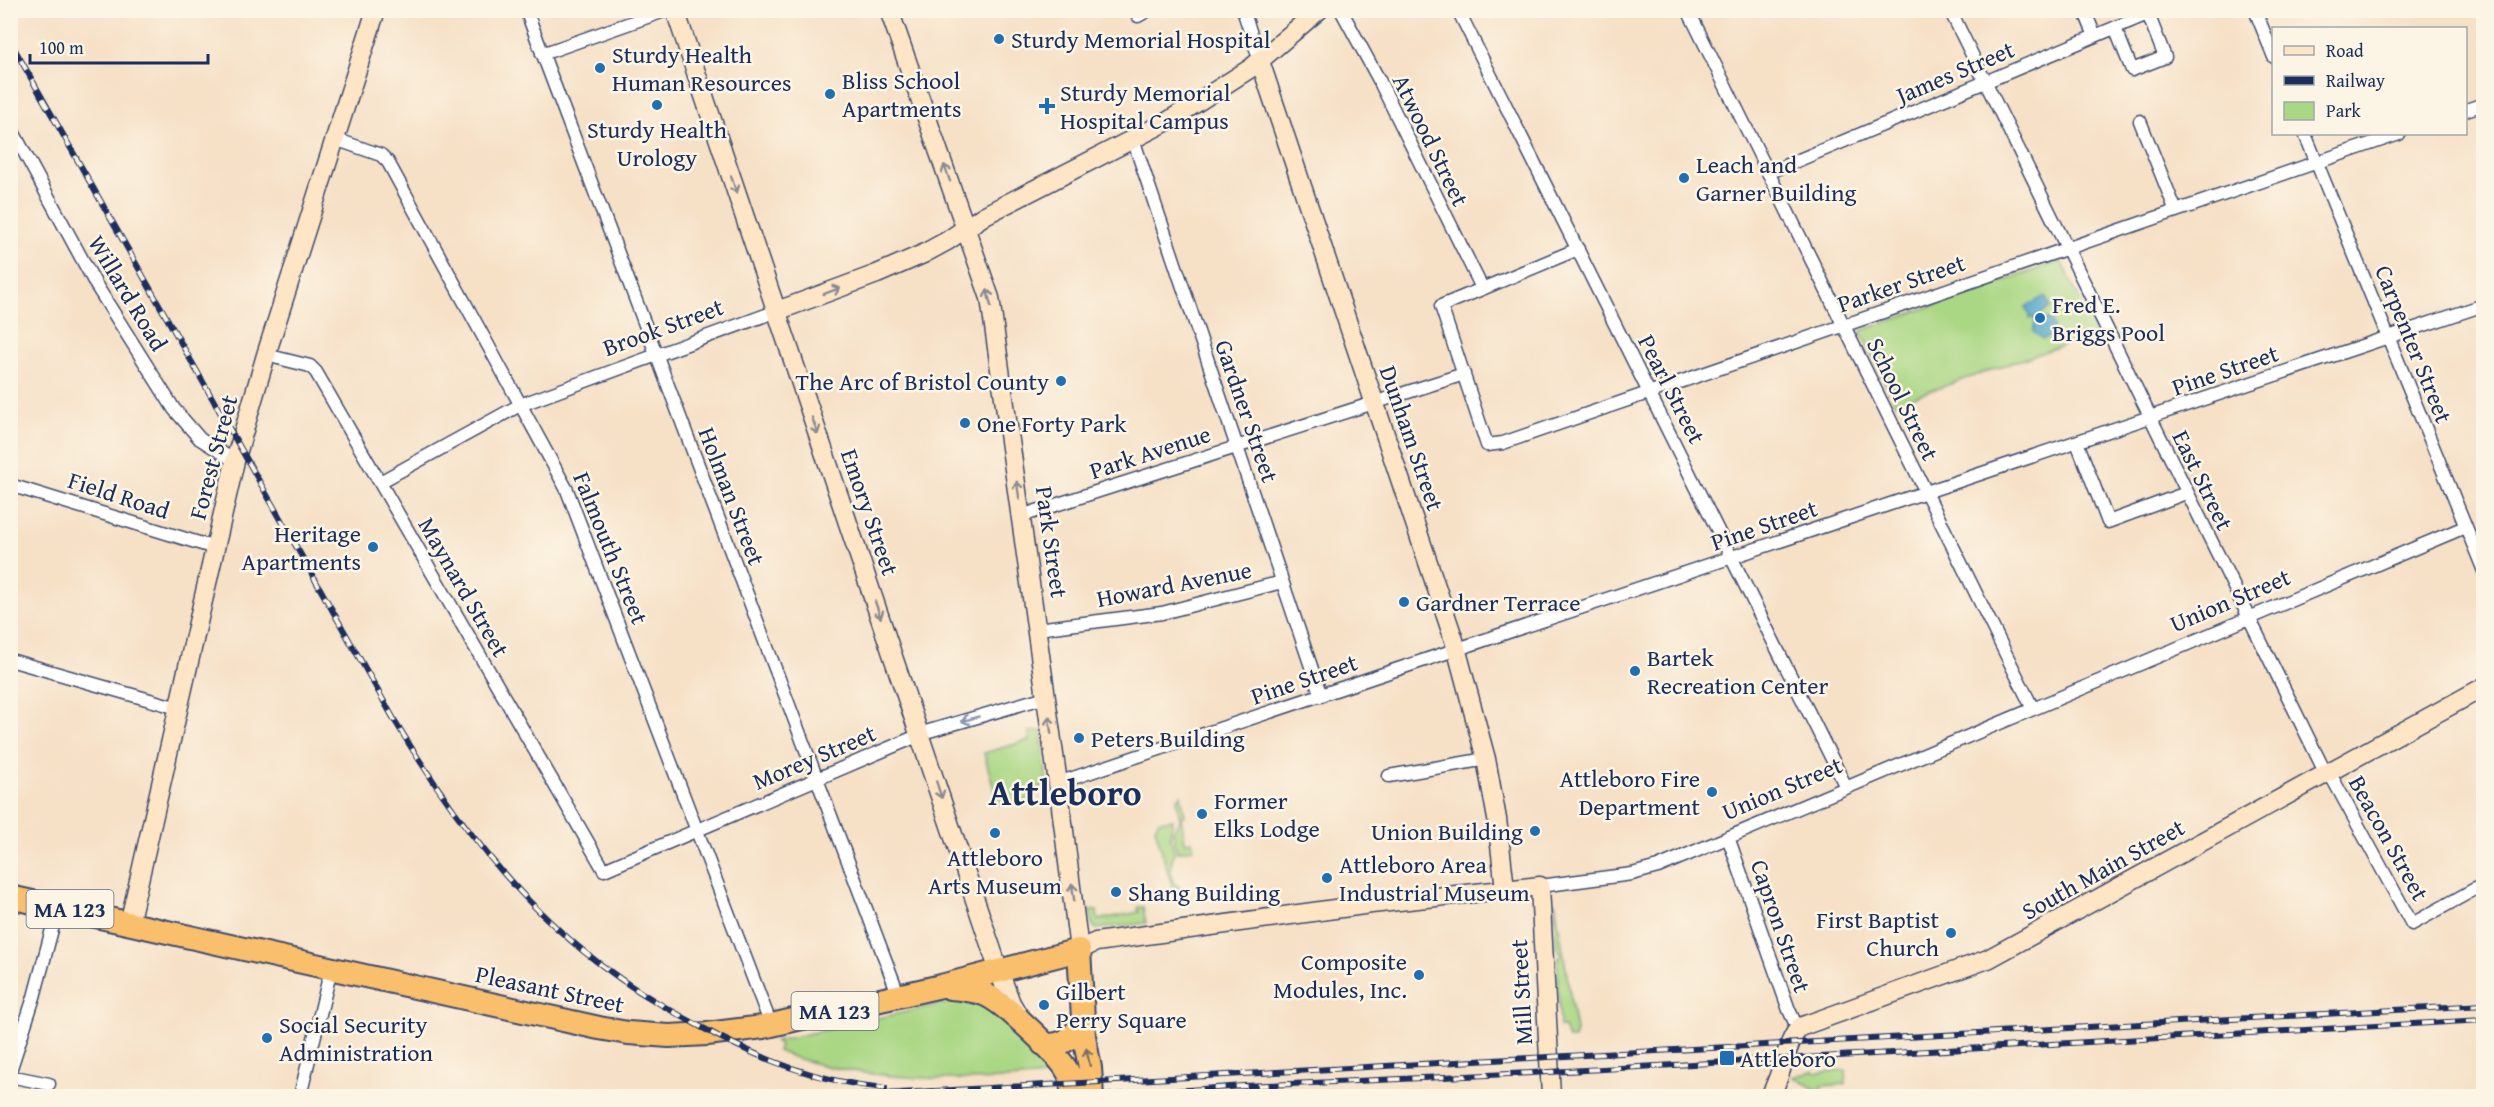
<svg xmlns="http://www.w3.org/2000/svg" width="2494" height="1107" font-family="'Gentium Book Plus',serif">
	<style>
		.green { fill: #aad784; stroke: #628371; stroke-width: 1.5 }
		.water { fill: #4ea4ca; stroke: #346a94; stroke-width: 1.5 }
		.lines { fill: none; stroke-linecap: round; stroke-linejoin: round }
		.street-casing { stroke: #3c4a6e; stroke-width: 15 }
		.secondary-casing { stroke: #3c4a6e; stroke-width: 21 }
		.highway-casing { stroke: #3c4a6e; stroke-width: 26 }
		.street { stroke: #fff; stroke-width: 12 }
		.secondary { stroke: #fde5c5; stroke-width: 18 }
		.highway { stroke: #f9bf6d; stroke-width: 22 }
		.rail-casing { stroke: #1b2f5e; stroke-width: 6 }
		.rail { stroke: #fcf5e5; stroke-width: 4; stroke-dasharray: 11; stroke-linecap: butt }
		.oneway { stroke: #8c8a92 }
		.oneway2 { stroke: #8d97ae }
		.oneway3 { stroke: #7f7065 }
		.poi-dot { fill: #1f6fb2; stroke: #fcf5e5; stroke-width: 2 }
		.labels { text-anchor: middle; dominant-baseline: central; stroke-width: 5; stroke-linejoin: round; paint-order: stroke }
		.shield { fill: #fcf5e5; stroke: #5e6a86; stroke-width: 1.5 }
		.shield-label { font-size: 22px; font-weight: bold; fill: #1b2f5e }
		.poi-label { font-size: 24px; fill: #1b2f5e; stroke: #fcf5e5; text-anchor: start }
		.street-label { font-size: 24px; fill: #1b2f5e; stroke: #fcf5e5 }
		.town-label { font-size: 36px; font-weight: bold; fill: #1b2f5e; stroke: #fcf5e5 }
	</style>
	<rect width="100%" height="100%" fill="#fcf5e5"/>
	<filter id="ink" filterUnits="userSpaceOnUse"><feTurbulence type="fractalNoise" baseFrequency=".0167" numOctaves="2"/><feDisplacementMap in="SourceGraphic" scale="12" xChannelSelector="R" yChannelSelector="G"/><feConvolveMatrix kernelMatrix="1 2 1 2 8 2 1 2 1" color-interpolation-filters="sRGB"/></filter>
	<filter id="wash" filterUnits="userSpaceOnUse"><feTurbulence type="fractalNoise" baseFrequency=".008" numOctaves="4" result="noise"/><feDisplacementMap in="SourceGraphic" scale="24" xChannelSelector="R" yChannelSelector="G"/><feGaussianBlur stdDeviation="1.35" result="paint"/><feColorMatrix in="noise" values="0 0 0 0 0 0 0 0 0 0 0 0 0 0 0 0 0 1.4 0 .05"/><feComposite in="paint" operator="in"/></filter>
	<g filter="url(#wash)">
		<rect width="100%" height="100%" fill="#f6e0c6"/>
		<path class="green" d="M2061,261l35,73 -201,69 -35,-72z
			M1041,731l6,54 -9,3 -6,11 -34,5 -14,-51 46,-13 -1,-8z
			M1181,795l4,21 -4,1 4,25 7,-1 1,8 -16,3 -4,-21 7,-10 -3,-21z
			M1173,819l-3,15 4,18 -4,16 3,14 9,8 -8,3 -19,-65 4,-7z
			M1555,901l21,130 -2,8h-6l-4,-12h-4l-3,-68 4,-3v-3l-5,-5z
			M1138,907h5l3,16 -50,6 -4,-5 -2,-14 7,1 1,9 41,-8z
			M959,1000l20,2 28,22 47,51c-73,9 -208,6 -276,-24l2,-7 -5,-3z
			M1845,1070l1,14 -24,2 -2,10 -4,-2 1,-4 -24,-13 20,-6 4,2z"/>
		<path class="water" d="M2045,296l6,11 -11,7 1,3 10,3 3,8 -3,8 -8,3 -10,-7 2,-12 -1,-3 -4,1 -5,-11z"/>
	</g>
	<g filter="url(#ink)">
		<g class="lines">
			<defs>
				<path id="street" d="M526,10l373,986
					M1243,10l17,51
					M1341,10l38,70 103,208
					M1458,10l388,777
					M1688,10l345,699
					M1950,10l376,764
					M2084,10l11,26
					M2255,10l19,47
					M1138,16l11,-6
					M2115,28l17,42 33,-13 -17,-43
					M542,54l125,-44
					M2466,110l18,-6
					M2140,121l36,90
					M10,126l86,159 78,124 26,30 35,22
					M2305,134l179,437
					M335,139l46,16 7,7 179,328 204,535
					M1133,139l188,557
					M1768,173l389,-163
					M1578,249l-137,57 46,139 16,-2 896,-309
					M266,355l44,11 6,6 288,498 325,-139 117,-34
					M2077,442l31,80 78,-29
					M380,482l140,-77 257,-94
					M10,485l205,63
					M1021,516l443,-142
					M1037,629l125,-16 120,-31
					M10,660l168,48
					M2329,772l83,152 72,-40
					M1389,776l97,-17
					M1058,783l1426,-478
					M1728,837l61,173 9,19
					M1540,886l92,-12 26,-7 807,-340
					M10,1071l24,-74 24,-90
					M10,1076l39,8
					M300,1096l31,-127"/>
				<path id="secondary" d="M675,10l324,961 12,32 9,15
					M889,10l101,288 68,485 21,167 17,-8 275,-38 169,-18 11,210
					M1260,61l194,579 32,119 11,60 8,70
					M777,311l100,-37 46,-20 24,-13 38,-26 183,-94 83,-53 68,-58
					M129,924l106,-463 31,-106 110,-345
					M1770,1096c12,-19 16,-55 30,-69l188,-68 496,-272"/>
				<path id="highway" d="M10,897l589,131 29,5 41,3 38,-2 56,-7 174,-40 142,-37 5,86 6,32 2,28
					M950,988c12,1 25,2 36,7 18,8 75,61 83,79 3,7 3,15 3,22
					M1043,1044c20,4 35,-9 40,-27"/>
			</defs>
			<use href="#street" class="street-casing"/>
			<use href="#secondary" class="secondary-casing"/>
			<use href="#highway" class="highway-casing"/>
			<use href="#street" class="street"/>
			<use href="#secondary" class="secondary"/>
			<use href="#highway" class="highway"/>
			<defs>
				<path id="rail" d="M10,41l385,680c57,95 126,187 216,251 28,21 59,38 90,55 58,32 117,55 184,61
					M846,1096l1638,-91
					M1104,1096l140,-10 287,-13 953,-53"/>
			</defs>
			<use href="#rail" class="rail-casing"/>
			<use href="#rail" class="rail"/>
		</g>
		<defs><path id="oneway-shaft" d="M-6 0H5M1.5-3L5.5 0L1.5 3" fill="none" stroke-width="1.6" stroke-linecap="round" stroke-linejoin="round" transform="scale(1.5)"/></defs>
		<g class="oneway">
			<use href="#oneway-shaft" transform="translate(947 173) rotate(-110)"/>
			<use href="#oneway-shaft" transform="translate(734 185) rotate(71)"/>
			<use href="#oneway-shaft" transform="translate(832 291) rotate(-20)"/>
			<use href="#oneway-shaft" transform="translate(989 298) rotate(-104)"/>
			<use href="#oneway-shaft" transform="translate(815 426) rotate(71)"/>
			<use href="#oneway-shaft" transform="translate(1018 490) rotate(-98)"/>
			<use href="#oneway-shaft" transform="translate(878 610) rotate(71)"/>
			<use href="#oneway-shaft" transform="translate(1050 725) rotate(-98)"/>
			<use href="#oneway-shaft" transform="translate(939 790) rotate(72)"/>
			<use href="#oneway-shaft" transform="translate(1073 892) rotate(-98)"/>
		</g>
		<use class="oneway2" href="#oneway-shaft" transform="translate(970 719) rotate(164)"/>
		<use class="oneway3" href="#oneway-shaft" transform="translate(1088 1057) rotate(-102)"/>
	</g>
	<g class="poi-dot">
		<circle cx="999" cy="39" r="6"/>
		<circle cx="600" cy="68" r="6"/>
		<circle cx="830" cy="94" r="6"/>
		<circle cx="657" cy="105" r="6"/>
		<path d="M1044 97h6v6h6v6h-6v6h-6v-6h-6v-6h6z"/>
		<circle cx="1684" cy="178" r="6"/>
		<circle cx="2040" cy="318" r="6"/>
		<circle cx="1061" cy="381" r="6"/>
		<circle cx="965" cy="423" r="6"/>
		<circle cx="373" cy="547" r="6"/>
		<circle cx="1404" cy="602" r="6"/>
		<circle cx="1635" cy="671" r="6"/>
		<circle cx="1079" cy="738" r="6"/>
		<circle cx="1712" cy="792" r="6"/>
		<circle cx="1202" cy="814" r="6"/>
		<circle cx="1535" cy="831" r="6"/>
		<circle cx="995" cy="833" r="6"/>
		<circle cx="1327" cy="878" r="6"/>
		<circle cx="1116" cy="892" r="6"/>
		<circle cx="1951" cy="933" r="6"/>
		<circle cx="1419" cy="975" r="6"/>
		<circle cx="1044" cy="1005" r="6"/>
		<circle cx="267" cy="1038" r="6"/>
		<rect x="1719" y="1050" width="16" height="16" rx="3"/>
	</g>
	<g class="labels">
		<g class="shield">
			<rect x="26.5" y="890" width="87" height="38" rx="4.5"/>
			<rect x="791.5" y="992" width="87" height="38" rx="4.5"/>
		</g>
		<g class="shield-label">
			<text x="70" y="909">MA 123</text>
			<text x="835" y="1011">MA 123</text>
		</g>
		<g class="poi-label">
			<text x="1011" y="39">Sturdy Memorial Hospital</text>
			<text x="612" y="54">Sturdy Health<tspan x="612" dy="28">Human Resources</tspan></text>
			<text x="842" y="80">Bliss School<tspan x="842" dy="28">Apartments</tspan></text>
			<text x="1060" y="92">Sturdy Memorial<tspan x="1060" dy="28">Hospital Campus</tspan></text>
			<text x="657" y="129" text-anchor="middle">Sturdy Health<tspan x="657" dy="28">Urology</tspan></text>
			<text x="1696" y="164">Leach and<tspan x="1696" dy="28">Garner Building</tspan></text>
			<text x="2052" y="304">Fred E.<tspan x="2052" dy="28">Briggs Pool</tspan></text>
			<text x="1049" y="381" text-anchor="end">The Arc of Bristol County</text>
			<text x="977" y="423">One Forty Park</text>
			<text x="361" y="533" text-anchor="end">Heritage<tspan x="361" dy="28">Apartments</tspan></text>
			<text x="1416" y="602">Gardner Terrace</text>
			<text x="1647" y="657">Bartek<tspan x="1647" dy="28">Recreation Center</tspan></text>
			<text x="1091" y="738">Peters Building</text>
			<text x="1700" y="778" text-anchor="end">Attleboro Fire<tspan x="1700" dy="28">Department</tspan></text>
			<text x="1214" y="800">Former<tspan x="1214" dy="28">Elks Lodge</tspan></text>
			<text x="1523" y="831" text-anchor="end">Union Building</text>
			<text x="995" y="857" text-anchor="middle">Attleboro<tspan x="995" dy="28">Arts Museum</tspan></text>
			<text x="1339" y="864">Attleboro Area<tspan x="1339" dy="28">Industrial Museum</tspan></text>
			<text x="1128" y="892">Shang Building</text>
			<text x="1939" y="919" text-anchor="end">First Baptist<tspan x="1939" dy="28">Church</tspan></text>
			<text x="1407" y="961" text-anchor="end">Composite<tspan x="1407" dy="28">Modules, Inc.</tspan></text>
			<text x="1056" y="991">Gilbert<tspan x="1056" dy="28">Perry Square</tspan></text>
			<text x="279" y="1024">Social Security<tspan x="279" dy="28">Administration</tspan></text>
			<text x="1740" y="1058">Attleboro</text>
		</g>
		<g class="street-label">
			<text transform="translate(1955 72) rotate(-23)">James Street</text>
			<text transform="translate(1431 140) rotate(64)">Atwood Street</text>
			<text transform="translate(1901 283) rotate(-19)">Parker Street</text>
			<text transform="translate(128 293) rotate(59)">Willard Road</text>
			<text transform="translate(663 327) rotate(-20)">Brook Street</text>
			<text transform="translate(2414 344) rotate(68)">Carpenter Street</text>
			<text transform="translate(2225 370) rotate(-19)">Pine Street</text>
			<text transform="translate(1672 389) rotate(63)">Pearl Street</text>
			<text transform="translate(1903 399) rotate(64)">School Street</text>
			<text transform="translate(1247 411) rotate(71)">Gardner Street</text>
			<text transform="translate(1412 438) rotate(71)">Dunham Street</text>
			<text transform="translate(1150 452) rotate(-18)">Park Avenue</text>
			<text transform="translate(213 457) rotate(-75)">Forest Street</text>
			<text transform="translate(2203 480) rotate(64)">East Street</text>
			<text transform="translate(119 495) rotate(18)">Field Road</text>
			<text transform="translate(732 496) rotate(69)">Holman Street</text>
			<text transform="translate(870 512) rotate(71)">Emory Street</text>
			<text transform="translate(1764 525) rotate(-19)">Pine Street</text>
			<text transform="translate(1052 542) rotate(82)">Park Street</text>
			<text transform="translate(611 548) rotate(68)">Falmouth Street</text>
			<text transform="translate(1174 584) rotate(-11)">Howard Avenue</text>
			<text transform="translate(464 587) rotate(60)">Maynard Street</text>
			<text transform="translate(2230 600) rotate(-23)">Union Street</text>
			<text transform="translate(1304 679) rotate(-19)">Pine Street</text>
			<text transform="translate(814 757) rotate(-23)">Morey Street</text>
			<text transform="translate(1782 788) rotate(-23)">Union Street</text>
			<text transform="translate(2389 838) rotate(61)">Beacon Street</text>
			<text transform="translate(2103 869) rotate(-29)">South Main Street</text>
			<text transform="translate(1781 926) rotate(71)">Capron Street</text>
			<text transform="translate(550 989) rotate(12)">Pleasant Street</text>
			<text transform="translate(1521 992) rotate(-93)">Mill Street</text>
		</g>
		<g class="town-label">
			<text x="1065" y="791">Attleboro</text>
		</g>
	</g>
	<rect width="2494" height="1107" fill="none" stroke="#fcf5e5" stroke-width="36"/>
	<rect x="2272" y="27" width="195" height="108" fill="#fcf5e5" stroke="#a2a6af" stroke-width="1.5"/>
	<rect x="2284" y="46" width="30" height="9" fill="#fde5c5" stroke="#a2a6af" stroke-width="1.5"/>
	<text x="2326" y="57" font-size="18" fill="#1b2f5e">Road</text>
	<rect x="2284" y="76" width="30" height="9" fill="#1b2f5e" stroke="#a2a6af" stroke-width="1.5"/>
	<text x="2326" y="87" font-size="18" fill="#1b2f5e">Railway</text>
	<rect x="2284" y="102" width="30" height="18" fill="#aad784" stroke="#a2a6af" stroke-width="1.5"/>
	<text x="2326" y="117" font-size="18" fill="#1b2f5e">Park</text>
	<path d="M30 54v9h178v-9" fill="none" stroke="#1b2f5e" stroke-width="3"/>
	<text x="39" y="54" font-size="18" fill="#1b2f5e" stroke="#fcf5e5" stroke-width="4.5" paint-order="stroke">100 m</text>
</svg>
